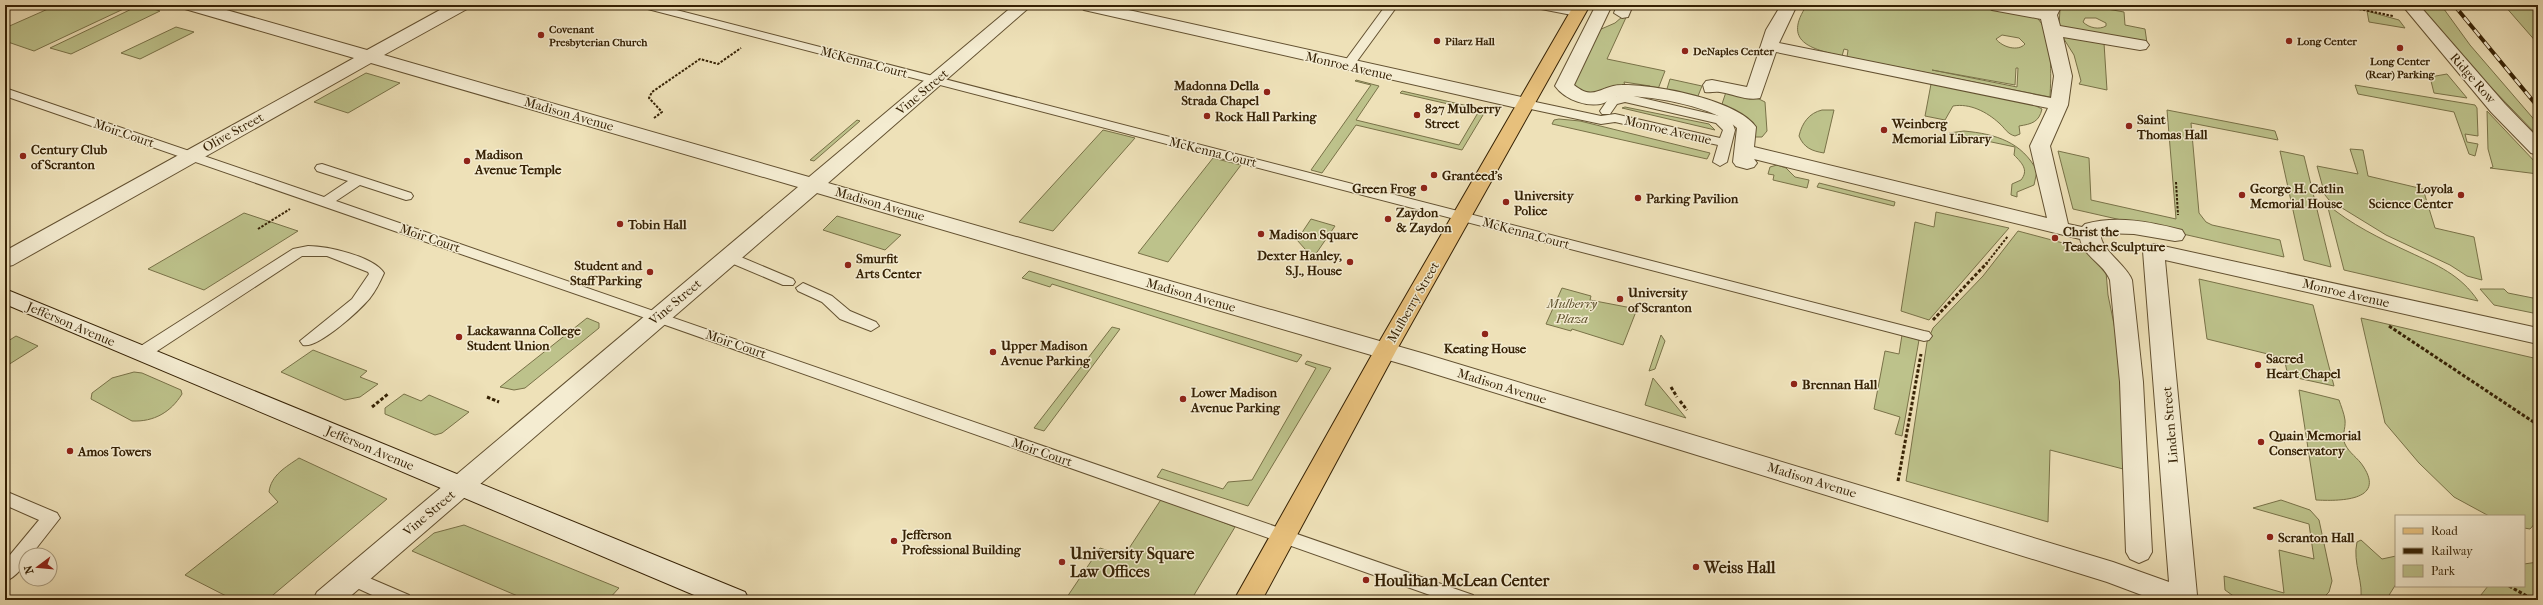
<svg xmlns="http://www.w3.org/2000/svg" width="2543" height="605" font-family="'IM FELL French Canon',serif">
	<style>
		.green { fill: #bdc28b; stroke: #797248; fill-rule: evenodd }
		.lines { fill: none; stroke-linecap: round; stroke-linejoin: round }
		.service-casing { stroke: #635131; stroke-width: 2 }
		.pedestrian-casing { stroke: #635131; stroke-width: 2 }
		.minor-casing { stroke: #635131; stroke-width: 2 }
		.secondary-casing { stroke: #352104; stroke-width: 2 }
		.primary-casing { stroke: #352104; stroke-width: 2 }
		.path-far1 { stroke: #352104; stroke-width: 2; stroke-dasharray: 2.5 1.5; stroke-linecap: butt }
		.path { stroke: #352104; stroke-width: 3; stroke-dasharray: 3.5 2; stroke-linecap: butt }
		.service { fill: #f4ecd1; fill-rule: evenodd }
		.pedestrian { fill: #f4ecd1; fill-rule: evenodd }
		.minor { fill: #f4ecd1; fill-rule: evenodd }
		.secondary { fill: #f4ecd1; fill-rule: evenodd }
		.primary { fill: #e7c07c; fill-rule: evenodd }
		.rail-casing { stroke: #352104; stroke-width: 4 }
		.rail { stroke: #f4ecd1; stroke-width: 2.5; stroke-dasharray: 8; stroke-linecap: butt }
		.poi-dot { fill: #8f2418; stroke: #f4ecd1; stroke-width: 1.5 }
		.labels { text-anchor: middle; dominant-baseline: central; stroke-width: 3; stroke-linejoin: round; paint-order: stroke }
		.far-poi-label { font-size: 11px; font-weight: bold; fill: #352104; stroke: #f4ecd1; text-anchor: start }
		.street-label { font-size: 13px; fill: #352104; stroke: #f4ecd1 }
		.poi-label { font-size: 13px; font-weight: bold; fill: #352104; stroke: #f4ecd1; text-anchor: start }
		.park-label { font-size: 13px; font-style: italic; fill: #5e512c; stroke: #f4ecd1 }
		.near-poi-label { font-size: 16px; font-weight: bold; fill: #352104; stroke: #f4ecd1; text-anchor: start }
	</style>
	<rect width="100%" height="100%" fill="#eee1b8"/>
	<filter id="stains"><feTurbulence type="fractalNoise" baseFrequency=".005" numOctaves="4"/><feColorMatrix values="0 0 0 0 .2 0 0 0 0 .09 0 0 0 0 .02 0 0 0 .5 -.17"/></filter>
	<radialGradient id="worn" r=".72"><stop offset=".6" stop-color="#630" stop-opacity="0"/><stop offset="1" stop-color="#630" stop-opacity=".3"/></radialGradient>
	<path class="green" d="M57,5h75l-98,46 -29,-10v-13z
		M140,5l20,6 -89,43 -21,-6z
		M1807,5c34,0 216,-5 232,15 14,17 12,57 11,77l-203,-40 1,-7 -4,-1 -2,7c-31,-7 -60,-14 -35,-51zM2002,35l17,3 6,6c-7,8 -23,3 -29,-5zM2016,68h2l-1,19 -85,-17 83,15z
		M2065,5h20l39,7 1,13 20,4 2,14 -71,-12 -17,-5 1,-17zM2085,18h11l10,5v3c-7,4 -17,2 -23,-4z
		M2418,5h23l29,40 68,79v12l-85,-88z
		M2504,5h34v39z
		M1629,11l-22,48 58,12 -7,18 -9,1 1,-4 -26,-4 1,4 -19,2 -11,5 -17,-1 -8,-12 29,-50 16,-7z
		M2367,11l32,9 6,8 -36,-6z
		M176,27l18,5 -54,27 -19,-6z
		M2062,36l42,7 3,47 -28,-6 2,-3 -7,-26z
		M366,73l34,10 -52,30 -34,-11z
		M2447,74l20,24 -33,-5 -4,-16z
		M1670,79l32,7 -6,15 -30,-9z
		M1356,80l23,6 -23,34 103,25 20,-34 -79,-18 2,-2 84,19 -24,40 -106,-25 -34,48 -11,-3 60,-85 -16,-4z
		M1931,84l101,20 10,5c-3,13 -10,15 -23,17l1,8 -5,2c-8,-2 -10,-8 -16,-13 -12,-11 -29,-20 -46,-17l-8,14 -20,-4z
		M2355,85l120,20 2,3 1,28 -13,-2 2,8 11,2 -3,12 -6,-2 -15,-42 -96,-18z
		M1726,92l33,7 6,3 2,29 -5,6h-9l-32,-30z
		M1625,107l84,17 6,6 -93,-22z
		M1822,110h12l-10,43c-12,-2 -20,-5 -25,-17 3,-13 10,-23 23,-26z
		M2167,110l108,21 3,9 -87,-17 8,90 7,9 6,3 68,15 4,17 -211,-48 -15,-58 31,7 2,42 85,19z
		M2487,111l51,54v9l-48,-6 3,-1 -5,-18z
		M1559,119l21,2 130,32 -3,6 -155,-35 2,-4z
		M857,120l3,1 -46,40 -4,-1z
		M1103,130l32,8 -82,93 -34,-9z
		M1964,131c32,3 58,11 73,40l-3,14 -17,7v5l-6,-2 1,-11 9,-4c8,-10 1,-17 -7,-25l1,-8 -66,-14z
		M2350,149l13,1 5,26 55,13 12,39 39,9 8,43 -15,-4 -17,-11 -64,-30 -57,-35 -4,-5 -8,-29 41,8z
		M2280,151l24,5 27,111 -27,-7z
		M1213,158l28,7 -73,97 -30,-9z
		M1777,165l9,3 9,9 14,3 -2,8 -34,-8 1,-5 -6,-1 2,-7z
		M1819,183l76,19 -1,4 -77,-19z
		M2327,204c23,20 54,35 82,48 28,13 52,23 69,49l-134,-31z
		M1936,212l73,16 -80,92 -28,-9 14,-89 19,5z
		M244,213l54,18 -94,59 -56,-21z
		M837,216l64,19 -16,15 -62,-20z
		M1311,219l24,7 -22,32 -16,-18z
		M2018,231l60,16 10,6 18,19 2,23 17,83 2,92 -77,-20 -2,72 -142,-41 21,-139 6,-14 50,-52z
		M1029,271l273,84 -5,7 -245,-78 -2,3 -28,-9z
		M2199,279l114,26 21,81 -46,-10 -4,-18 -77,-19z
		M1562,288l29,8 -1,4 47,9 -14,36 -51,-16 -1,2 -25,-7z
		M2480,289h24l4,4 30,6v15l-44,-9z
		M587,318l12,5v5l-74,60 -11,2 -14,-3z
		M2361,318l177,41v161l-8,9 -6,-1v-12h-35l-35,-19 -35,-34 -34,-40z
		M1112,327l8,2 -76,102 -10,-3z
		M1661,335l4,6 -10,28 -6,2z
		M1902,335l17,5 -17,96 -7,-2 5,-17 -26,-8 11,-58 14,3z
		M16,336l22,10 -30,19 -3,-7v-15z
		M313,350l54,21 -7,6 18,7 -18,13 -15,3 -64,-28z
		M1307,361l24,7 -83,138 -91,-29 5,-8 61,20 5,-7 24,-2 64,-112 -11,-4z
		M134,372l8,1 39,17 1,4c-11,18 -28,28 -50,27l-41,-22 1,-6 20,-15z
		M1653,378l33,40 -41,-13z
		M2299,390l40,10c2,6 5,13 6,20 1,9 -4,16 0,24 4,9 13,14 18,22 24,36 -26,35 -47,34z
		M404,394l17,7 8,-6 40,17 -27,21 -7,2 -50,-21v-6z
		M299,458l88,41 -120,101h-33l-49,-25 93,-73 -9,-10c2,-17 17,-25 30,-34z
		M1162,498l73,29 -44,73h-126l35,-52 24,8z
		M2281,500l29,10 9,10 13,61 -3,11 -8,8h-82l-14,-10 -1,-14 60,17 -5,-43 35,9 -5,-35 -56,-16z
		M464,525l155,63 -11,12h-81l-115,-49 22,-18z
		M2361,540l21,19 14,-3v28l-10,16h-26c5,-14 -8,-38 -3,-58z
		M2538,562v38h-61l11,-14h36v-22z"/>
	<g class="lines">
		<defs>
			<path id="service" d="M638,5h19l1267,326 5,1 3,4 -3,4 -5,1 -1284,-334z
				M1386,5h12l-46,63h-8l-2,-3z
				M1530,5h23l28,6 2,2 -6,3 -41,-8z
				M5,88l319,109 24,-16 -31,-10 -2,-3 2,-3 5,-1 89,29 2,3 -2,3 -5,1 -46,-15 -24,16 1137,394 2,5h-31l-790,-279 -649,-225z
				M1625,94l99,23 8,5 3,8 -8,32 -7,4 -7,-4 5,-17 -103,-23 -14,2 -75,-16 -6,-4 6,-4 75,16 14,-2 105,24 3,-8 -7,-7 -91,-21 -8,2 -7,10h-8l-2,-3 9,-13z
				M308,246c19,0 65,10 76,27 -4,9 -8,17 -14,25 -10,12 -52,51 -67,47l-3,-4 52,-42 17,-25 -1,-2 -41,-16h-25l-154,101h-12l-2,-4 2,-4 157,-100z
				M729,252l64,27 2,3 -2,3h-10l-59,-25 -2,-3 2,-3z
				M803,283l29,13 18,15 26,11 3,4 -8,5 -31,-12 -18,-17 -24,-11 -2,-3z
				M5,491l52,22 3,5 -29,37h-5c0,11 -11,23 -21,26v-20l34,-41 -34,-15z
				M353,571l56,24 2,5h-28l-37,-17 -2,-5 2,-5z"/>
			<path id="pedestrian" d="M1596,5h16l-38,80c21,17 26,0 48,0 32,-1 116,15 134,42l-2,20 293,71 -17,-72 18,-38 -272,-56 -16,46c-13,3 -27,-4 -40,-6 -5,-1 -10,1 -15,0l-2,-7 3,-4 6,-1 35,7 19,-57 15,-25h16l-18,38 272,55 3,-22 -13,-57 -49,-9 -8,-5h36l24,4 2,-4h16l-5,10 3,11 86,15 3,4 -3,4 -6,1 -77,-13 9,39 -4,29 -18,41 18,78 14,3 3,-3c32,-9 66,-2 97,6l3,5 -3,5 -7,1 -41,-7 -33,-1c-3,15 25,31 31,47l11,102 9,170 -4,7 -9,4 -9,-4 -4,-7 -6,-170 -10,-102c-6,-16 -26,-23 -30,-41l-326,-80 3,4 -3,4 -7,2 -11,-3 -3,-4 4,-34c-21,-21 -83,-32 -113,-32 -8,-1 -13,4 -20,7 -16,5 -39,-3 -49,-17z
				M1617,5h16l-5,12 -6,1 -8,-5z"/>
			<path id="minor" d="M183,5h26l158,45 82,-45h20l-2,4 -83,46 425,122 205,-172h18l-204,178 597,171 688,208 56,20 -26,-331 4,-5 7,-2 384,84v16l-373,-84 32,335 3,5h-45l-48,-18 -698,-216 -592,-173 -471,407h-33l4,-8 481,-405 -427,-124 -358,202 -8,2v-16l349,-193 -169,-49z
				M1076,5h30l420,93 6,2 3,4 -3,4 -6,2 -442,-100z
				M2402,5h17l86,99 33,34v17l-7,-2 -40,-41z"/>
			<path id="secondary" d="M5,289l740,303 4,8h-43l-701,-296z"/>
			<path id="primary" d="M1574,5h16l-194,346 -134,249h-28l140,-249z"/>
		</defs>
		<use href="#service" class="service-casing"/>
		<use href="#pedestrian" class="pedestrian-casing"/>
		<use href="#minor" class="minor-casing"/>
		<use href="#secondary" class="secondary-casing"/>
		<use href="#primary" class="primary-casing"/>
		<path class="path-far1" d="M2383,5l6,1
			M2359,9l34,7
			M654,118l8,-6 -13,-14 3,-6 48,-33 18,5 23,-16
			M2176,182l2,33
			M258,229l32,-20
			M1986,264l22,-28"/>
		<path class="path" d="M1933,320l54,-57
			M2389,326l149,99
			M1671,387l6,10
			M487,397l12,5
			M1680,401l7,9
			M372,407l16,-13
			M1898,481l23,-127
			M2509,586l25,14"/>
		<use href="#service" class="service"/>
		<use href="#pedestrian" class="pedestrian"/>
		<use href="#minor" class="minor"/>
		<use href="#secondary" class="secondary"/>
		<use href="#primary" class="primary"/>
		<defs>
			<path id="rail" d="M2454,5l84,102"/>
		</defs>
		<use href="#rail" class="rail-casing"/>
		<use href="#rail" class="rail"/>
	</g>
	<g class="poi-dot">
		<circle cx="541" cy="35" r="4"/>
		<circle cx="1437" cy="41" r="4"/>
		<circle cx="2289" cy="41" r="4"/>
		<circle cx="2400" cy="48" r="4"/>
		<circle cx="1685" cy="51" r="4"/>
		<circle cx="1267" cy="92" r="4"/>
		<circle cx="1417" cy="115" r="4"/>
		<circle cx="1207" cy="116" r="4"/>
		<circle cx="2129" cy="126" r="4"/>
		<circle cx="1884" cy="130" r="4"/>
		<circle cx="23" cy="156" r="4"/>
		<circle cx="467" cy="161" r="4"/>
		<circle cx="1434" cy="175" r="4"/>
		<circle cx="1424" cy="188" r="4"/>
		<circle cx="2242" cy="195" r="4"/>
		<circle cx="2461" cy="195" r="4"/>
		<circle cx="1638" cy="198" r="4"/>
		<circle cx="1506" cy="202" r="4"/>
		<circle cx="1388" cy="219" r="4"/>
		<circle cx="620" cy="224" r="4"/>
		<circle cx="1261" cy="234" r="4"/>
		<circle cx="2055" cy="238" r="4"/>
		<circle cx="1350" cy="262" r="4"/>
		<circle cx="848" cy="265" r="4"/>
		<circle cx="650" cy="272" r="4"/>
		<circle cx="1620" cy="299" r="4"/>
		<circle cx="1485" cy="334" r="4"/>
		<circle cx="459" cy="337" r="4"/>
		<circle cx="993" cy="352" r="4"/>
		<circle cx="2258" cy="365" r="4"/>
		<circle cx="1794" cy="384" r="4"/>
		<circle cx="1183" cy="399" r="4"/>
		<circle cx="2261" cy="442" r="4"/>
		<circle cx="70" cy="451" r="4"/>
		<circle cx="2270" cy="537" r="4"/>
		<circle cx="894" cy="541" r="4"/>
		<circle cx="1062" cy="562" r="4"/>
		<circle cx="1696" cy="567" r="4"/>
		<circle cx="1366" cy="580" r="4"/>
	</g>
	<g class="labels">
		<g class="far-poi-label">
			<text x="549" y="29">Covenant<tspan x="549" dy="13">Presbyterian Church</tspan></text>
			<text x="1445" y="41">Pilarz Hall</text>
			<text x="2297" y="41">Long Center</text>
			<text x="1693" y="51">DeNaples Center</text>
			<text x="2400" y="61" text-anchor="middle">Long Center<tspan x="2400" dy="13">(Rear) Parking</tspan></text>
		</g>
		<g class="street-label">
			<text transform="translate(864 62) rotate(15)">McKenna Court</text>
			<text transform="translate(1349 66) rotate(13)">Monroe Avenue</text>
			<text transform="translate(2473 78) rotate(49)">Ridge Row</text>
			<text transform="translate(922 92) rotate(-40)">Vine Street</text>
			<text transform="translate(569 114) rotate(16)">Madison Avenue</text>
			<text transform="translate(1668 130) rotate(13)">Monroe Avenue</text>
			<text transform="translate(233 132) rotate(-29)">Olive Street</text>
			<text transform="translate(124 133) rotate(19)">Moir Court</text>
			<text transform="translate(1213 152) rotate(14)">McKenna Court</text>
			<text transform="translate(880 204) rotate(16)">Madison Avenue</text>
			<text transform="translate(1526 233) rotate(15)">McKenna Court</text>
			<text transform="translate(430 238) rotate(19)">Moir Court</text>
			<text transform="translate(2346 293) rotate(13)">Monroe Avenue</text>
			<text transform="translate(1191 295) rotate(16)">Madison Avenue</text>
			<text transform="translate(675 302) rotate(-40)">Vine Street</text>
			<text transform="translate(1413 302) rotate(-60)">Mulberry Street</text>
			<text transform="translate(71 324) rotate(23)">Jefferson Avenue</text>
			<text transform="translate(736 344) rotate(19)">Moir Court</text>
			<text transform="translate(1502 386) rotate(17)">Madison Avenue</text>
			<text transform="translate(2170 425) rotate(-95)">Linden Street</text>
			<text transform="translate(370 448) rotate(23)">Jefferson Avenue</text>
			<text transform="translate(1042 452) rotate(19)">Moir Court</text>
			<text transform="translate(1812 480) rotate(17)">Madison Avenue</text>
			<text transform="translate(429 513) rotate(-40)">Vine Street</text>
		</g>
		<g class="poi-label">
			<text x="1259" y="85" text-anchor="end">Madonna Della<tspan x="1259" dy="15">Strada Chapel</tspan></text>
			<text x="1425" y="108">827 Mulberry<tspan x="1425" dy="15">Street</tspan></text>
			<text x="1215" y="116">Rock Hall Parking</text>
			<text x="2137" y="119">Saint<tspan x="2137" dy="15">Thomas Hall</tspan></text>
			<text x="1892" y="123">Weinberg<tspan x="1892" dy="15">Memorial Library</tspan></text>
			<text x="31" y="149">Century Club<tspan x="31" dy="15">of Scranton</tspan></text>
			<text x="475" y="154">Madison<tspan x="475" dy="15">Avenue Temple</tspan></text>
			<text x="1442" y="175">Granteed's</text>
			<text x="1416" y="188" text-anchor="end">Green Frog</text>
			<text x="2250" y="188">George H. Catlin<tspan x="2250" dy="15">Memorial House</tspan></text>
			<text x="2453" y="188" text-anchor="end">Loyola<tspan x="2453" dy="15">Science Center</tspan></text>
			<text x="1514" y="195">University<tspan x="1514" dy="15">Police</tspan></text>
			<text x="1646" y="198">Parking Pavilion</text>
			<text x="1396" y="212">Zaydon<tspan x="1396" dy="15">&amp; Zaydon</tspan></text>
			<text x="628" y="224">Tobin Hall</text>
			<text x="2063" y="231">Christ the<tspan x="2063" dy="15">Teacher Sculpture</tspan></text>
			<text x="1269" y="234">Madison Square</text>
			<text x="1342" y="255" text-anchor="end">Dexter Hanley,<tspan x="1342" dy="15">S.J., House</tspan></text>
			<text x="856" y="258">Smurfit<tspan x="856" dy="15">Arts Center</tspan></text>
			<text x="642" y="265" text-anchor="end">Student and<tspan x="642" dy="15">Staff Parking</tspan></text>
			<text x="1628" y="292">University<tspan x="1628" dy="15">of Scranton</tspan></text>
			<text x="467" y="330">Lackawanna College<tspan x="467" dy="15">Student Union</tspan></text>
			<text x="1001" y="345">Upper Madison<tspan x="1001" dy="15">Avenue Parking</tspan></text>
			<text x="1485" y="348" text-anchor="middle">Keating House</text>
			<text x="2266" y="358">Sacred<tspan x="2266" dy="15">Heart Chapel</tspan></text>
			<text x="1802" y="384">Brennan Hall</text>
			<text x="1191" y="392">Lower Madison<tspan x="1191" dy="15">Avenue Parking</tspan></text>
			<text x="2269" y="435">Quain Memorial<tspan x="2269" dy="15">Conservatory</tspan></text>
			<text x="78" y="451">Amos Towers</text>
			<text x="902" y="534">Jefferson<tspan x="902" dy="15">Professional Building</tspan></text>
			<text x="2278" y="537">Scranton Hall</text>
		</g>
		<g class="park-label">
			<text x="1572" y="303">Mulberry<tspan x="1572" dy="15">Plaza</tspan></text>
		</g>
		<g class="near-poi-label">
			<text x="1070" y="553">University Square<tspan x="1070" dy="18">Law Offices</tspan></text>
			<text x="1704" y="567">Weiss Hall</text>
			<text x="1374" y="580">Houlihan McLean Center</text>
		</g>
	</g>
	<rect width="2543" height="605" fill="none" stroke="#eee1b8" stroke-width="20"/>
	<rect x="6" y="6" width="2531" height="593" fill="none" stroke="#352104" stroke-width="2"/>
	<rect x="10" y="10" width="2523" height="585" fill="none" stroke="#352104"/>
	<rect x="2395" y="515" width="130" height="72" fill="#f4ecd1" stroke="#a89b7f"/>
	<rect x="2403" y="528" width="20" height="6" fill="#e7c07c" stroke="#a89b7f"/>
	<text x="2431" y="535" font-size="12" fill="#352104">Road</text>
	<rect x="2403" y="548" width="20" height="6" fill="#352104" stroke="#a89b7f"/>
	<text x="2431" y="555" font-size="12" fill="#352104">Railway</text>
	<rect x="2403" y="565" width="20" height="12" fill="#bdc28b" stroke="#a89b7f"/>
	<text x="2431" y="575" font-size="12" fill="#352104">Park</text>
	<g transform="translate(38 567) rotate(254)"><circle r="19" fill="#f4ecd1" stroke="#a89b7f"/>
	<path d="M0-3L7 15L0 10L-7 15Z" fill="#8f2418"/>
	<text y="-6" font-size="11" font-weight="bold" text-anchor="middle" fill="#352104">N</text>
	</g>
	<rect width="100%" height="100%" filter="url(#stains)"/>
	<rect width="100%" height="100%" fill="url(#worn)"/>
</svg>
